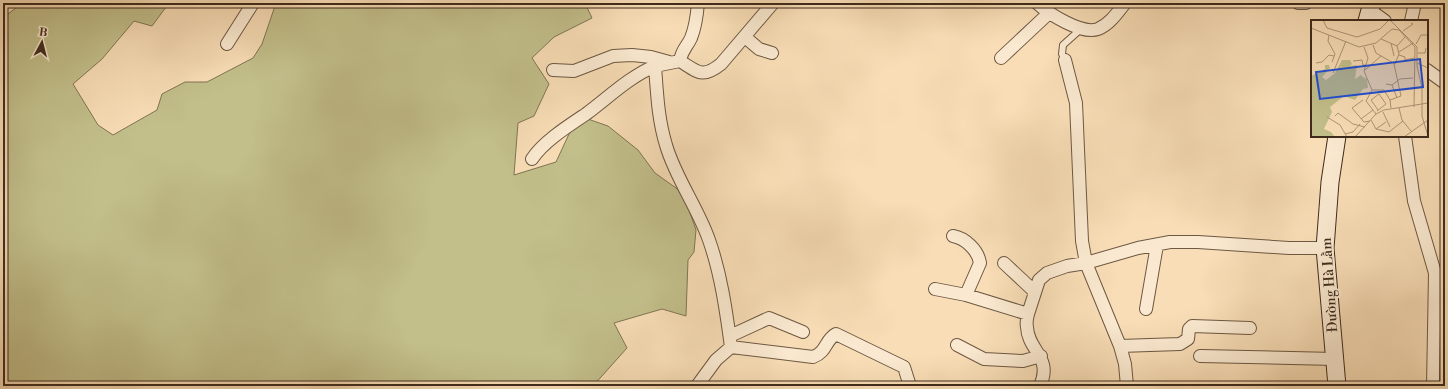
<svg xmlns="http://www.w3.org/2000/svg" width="1448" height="389" font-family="'Libre Bodoni',serif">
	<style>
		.green { fill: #c2bf8b; stroke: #807554 }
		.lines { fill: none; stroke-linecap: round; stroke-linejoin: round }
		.service-casing { stroke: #6d5842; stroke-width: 8 }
		.minor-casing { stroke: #6d5842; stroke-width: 14 }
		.secondary-casing { stroke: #3f2b1c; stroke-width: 19 }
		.service { stroke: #fae9d0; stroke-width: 6 }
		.minor { stroke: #fae9d0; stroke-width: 12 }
		.secondary { stroke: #fae9d0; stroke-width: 17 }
		.labels { text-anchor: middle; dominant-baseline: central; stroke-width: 4; stroke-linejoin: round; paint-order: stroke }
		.street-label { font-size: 14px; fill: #3f2b1c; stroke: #fae9d0 }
		.inset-road { fill: none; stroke: #ae9678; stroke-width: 1 }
		.view { fill: #1d4ed8; fill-opacity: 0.15; stroke: #1d4ed8; stroke-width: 2 }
		.inset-edge { fill: none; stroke: #3f2b1c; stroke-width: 2 }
	</style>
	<rect width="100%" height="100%" fill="#f8ddb6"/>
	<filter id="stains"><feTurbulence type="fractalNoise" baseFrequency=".005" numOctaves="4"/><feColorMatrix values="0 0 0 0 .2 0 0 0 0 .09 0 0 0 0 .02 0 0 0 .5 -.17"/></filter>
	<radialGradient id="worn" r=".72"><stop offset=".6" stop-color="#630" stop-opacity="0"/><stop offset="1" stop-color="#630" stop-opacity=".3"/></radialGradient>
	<path class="green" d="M22,3h147l-17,23 -18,-5 -32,38 -29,25 25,41 15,10 44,-25 5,-16 23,-12h22l46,-24 9,-14 14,-41h309l7,15 -38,19 -22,21 17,26 -15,32 -16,7 -4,52 42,-13 13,-28 13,-17 26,9 30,24 17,23 28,20 13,37 -2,22 -6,8 -2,56 -24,-7 -48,14 13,25 -34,38h-249l-4,-4 -6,4h-331v-368z"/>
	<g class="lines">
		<defs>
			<path id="service" d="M1065,60l-3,-6 1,-9 19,-17"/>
			<path id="minor" d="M1037,3c12,11 45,32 61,26 12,-5 19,-16 27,-26
				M1298,3h8
				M1370,10l15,11
				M1411,21l4,-18
				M745,37l14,12 13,4
				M227,44l26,-41
				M1001,58l48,-45
				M1065,60l11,43 6,138 4,22 34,83 5,18 2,22
				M680,61c18,11 22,18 41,3l52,-61
				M553,70l21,1 39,-15 19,-1 19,2 18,5
				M1427,70l18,13
				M1405,136l9,65 21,72 -2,113
				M532,159c11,-17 36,-33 54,-45 23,-17 43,-37 69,-48
				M953,236c12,2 25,14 27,27l-14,32
				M1004,263l31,29
				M935,289l31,6 62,19 11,-34 8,-7 20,-7 19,-3 52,-15 32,-6h28l91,6h36
				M1146,309l11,-64
				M1028,314c-1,4 -2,9 -1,13 1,24 26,30 13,59
				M730,336l39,-18 34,14
				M957,345l27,14 39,2 18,-5
				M1120,346l60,-2 8,-5 1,-10 3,-3 58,2
				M731,347l82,10c14,-5 12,-17 23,-23l68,33 6,19
				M1200,356l135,3
				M697,386l19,-26 15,-13c-5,-37 -10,-73 -22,-107 -11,-32 -34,-63 -43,-95 -8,-26 -9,-52 -11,-79l25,-5c2,-12 7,-14 11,-23 5,-12 6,-23 7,-35"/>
			<path id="secondary" d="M1367,21l5,-18
				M1337,386l-12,-138 5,-66 7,-46"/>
		</defs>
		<use href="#service" class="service-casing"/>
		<use href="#minor" class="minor-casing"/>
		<use href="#secondary" class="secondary-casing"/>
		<use href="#service" class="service"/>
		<use href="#minor" class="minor"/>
		<use href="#secondary" class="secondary"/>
	</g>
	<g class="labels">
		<g class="street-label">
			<text transform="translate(1330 285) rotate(-94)">Đường Hà Lầm</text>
		</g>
	</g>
	<g transform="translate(1311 20)">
		<rect width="117" height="117" fill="#f8ddb6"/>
		<path d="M31,40h8l2,4 -2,2 7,-1 -2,14 6,-4 2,2 4,2 1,9 -5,1 -8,11 -11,-4 -14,11 2,5 -8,17 7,3 4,5h-24v-61l14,-7v-4h4l1,3 -8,9 4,3 9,-7z" fill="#c2bf8b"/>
		<path class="inset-road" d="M12,0l4,8 30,9 23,-8 9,-9M79,0l27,27v19l5,22v28l6,20M0,8l48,19 17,-4 16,-14 7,1 16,17 -1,60M92,11l10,-7 -2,-1M18,15l-1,6 7,13 -3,8M80,23l3,13M105,24l5,-9h7M62,25l3,8 19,11 4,-10 -2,-8 -16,-7M86,26l8,-9M53,27l4,11 -4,13 8,19 -6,11 10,13M88,32l14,-9M107,33h7l1,-5M88,35l6,2v3l9,-2M42,41l9,-1 1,5h3M5,43l6,-1 7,-7 5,1M106,43l11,5M54,50l16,-14M22,53l13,-32M75,64l6,1 8,-6 13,-1M81,65l5,13M61,70h12l6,10 1,8M52,80l-11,8 12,14 6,-1M79,80l11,-4 -7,-32M88,88l3,12 9,11M66,91l9,-7 -7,-10 -8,6 7,10M72,92l7,15M24,96l3,-3 15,11 12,3M16,97l13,8 7,12M50,99l12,-9M60,100l5,9 13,3 14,-11M65,109l10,-7M34,114l8,-2 7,-8M44,117l21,-23 8,-4 44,-7M93,117l24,-17"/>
		<path class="view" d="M109,39l3,28 -103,12 -4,-27z"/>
		<rect width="117" height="117" class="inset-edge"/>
	</g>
	<rect width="1448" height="389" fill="none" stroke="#f8ddb6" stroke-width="16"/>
	<rect x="4" y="4" width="1440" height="381" fill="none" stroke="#3f2b1c" stroke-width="2"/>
	<rect x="8" y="8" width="1432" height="373" fill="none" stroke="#3f2b1c"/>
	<g transform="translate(42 42) rotate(7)" stroke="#fae9d0" stroke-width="3" paint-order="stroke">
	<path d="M0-3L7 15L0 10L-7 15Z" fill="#3f2b1c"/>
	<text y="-6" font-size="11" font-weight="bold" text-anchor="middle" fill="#3f2b1c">B</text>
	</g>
	<rect width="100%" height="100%" filter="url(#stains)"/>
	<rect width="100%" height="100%" fill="url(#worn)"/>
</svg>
